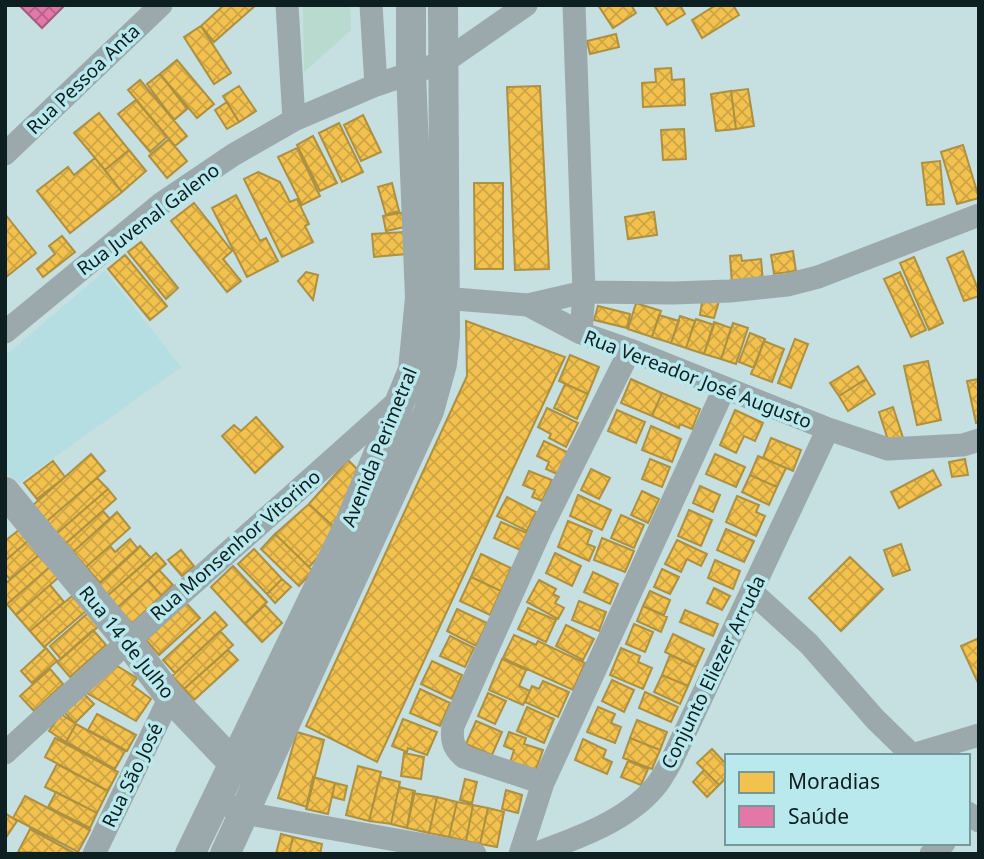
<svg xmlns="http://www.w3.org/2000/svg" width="984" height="859" font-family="'Noto Sans',sans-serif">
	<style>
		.built { fill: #b4dee2 }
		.park { fill: #b9dacf }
		.homes { fill: url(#homes-cross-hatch); stroke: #ad9040; stroke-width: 2 }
		.health { fill: url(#health-cross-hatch); stroke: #a35d80; stroke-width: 2 }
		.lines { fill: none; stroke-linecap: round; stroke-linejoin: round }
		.minor { stroke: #9ca9ac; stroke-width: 23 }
		.tertiary { stroke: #9ca9ac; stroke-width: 30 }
		.labels { text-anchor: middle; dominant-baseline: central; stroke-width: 7; stroke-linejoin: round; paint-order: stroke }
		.street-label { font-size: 19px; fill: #0d1f21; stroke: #bae9ed }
	</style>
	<defs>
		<pattern id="homes-cross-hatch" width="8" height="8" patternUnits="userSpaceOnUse" patternTransform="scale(1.75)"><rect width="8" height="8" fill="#f2c14e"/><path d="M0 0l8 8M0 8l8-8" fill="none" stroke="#cea544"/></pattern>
		<pattern id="health-cross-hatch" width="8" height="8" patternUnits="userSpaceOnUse" patternTransform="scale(1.75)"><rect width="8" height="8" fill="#e377a8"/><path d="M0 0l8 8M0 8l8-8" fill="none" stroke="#b66188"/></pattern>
	</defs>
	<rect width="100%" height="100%" fill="#c6dfe1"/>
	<path class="built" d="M105,271l76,96 -164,117 -12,-13v-115z"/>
	<path class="park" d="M303,5h47l1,25 -47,42z"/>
	<path class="homes" d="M224,5h32l-42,37 -13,-16z
		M598,5h33l5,8 -23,15z
		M654,5h26l5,9 -18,11z
		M716,5h17l6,10 -37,23 -10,-18z
		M201,26l30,47 -17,11 -30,-47z
		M616,34l3,13 -29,7 -3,-13z
		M177,60l37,44 -17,14 -37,-44z
		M671,68l1,12 12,-1 1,26 -42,2 -1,-24 14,-1 -1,-13z
		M160,74l27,35 -13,11 -27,-36z
		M140,80l47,56 -12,10 -47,-56z
		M239,86l17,25 -17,11 -16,-26z
		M540,86l9,183 -34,1 -8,-183z
		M748,89l6,37 -18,3 -5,-38z
		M731,91l5,38 -20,2 -5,-37z
		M136,100l31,37 -17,15 -32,-38z
		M227,102l12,20 -12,7 -12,-19z
		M99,113l30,37 -24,20 -31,-37z
		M363,115l18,37 -20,9 -17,-36z
		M339,123l24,49 -21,10 -23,-49z
		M684,129l2,30 -23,1 -2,-30z
		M313,136l24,47 -17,8 -23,-46z
		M169,139l18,22 -20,17 -18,-22z
		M963,145l16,53 -22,6 -16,-52z
		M297,148l23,48 -18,9 -24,-48z
		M129,150l17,21 -24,21 -17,-22z
		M95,158l27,34 -52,41 -33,-42 31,-24 6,8z
		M940,161l4,43 -17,1 -5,-42z
		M258,172l22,10 10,20 7,-3 12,25 -4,2 8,16 -31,15 -38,-78z
		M392,183l7,28 -13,4 -8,-28z
		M474,183h29v86h-28z
		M236,195l24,46 6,-3 12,23 -31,16 -35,-69z
		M194,203l38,48 -9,8 18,22 -14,11 -56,-71z
		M406,212l3,14 -23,5 -3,-15z
		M654,212l3,23 -29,4 -3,-22z
		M5,214l31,39 -31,25z
		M405,232l1,22 -32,3 -2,-23z
		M62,236l13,16 -32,25 -6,-8 18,-15 -6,-8z
		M141,242l37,46 -12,11 -38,-47z
		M793,251l3,20 -22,3 -3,-19z
		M963,251l16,41v4l-15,5 -17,-43z
		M125,255l42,51 -17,14 -42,-51z
		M741,255l1,6 19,-2 2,23 -31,2 -2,-28z
		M914,257l29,66 -14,7 -29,-67z
		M306,272l12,3 -5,25 -15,-19z
		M900,272l26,58 -15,7 -27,-58z
		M719,301l-5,17 -14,-3 2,-13z
		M636,303l25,8 -9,26 -24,-8z
		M598,306l32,8 -3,14 -33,-8z
		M659,315l20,6 -8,22 -19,-6z
		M680,316l15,5 -9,27 -15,-5z
		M696,319l18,6 -10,29 -18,-6z
		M466,321l99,36 -188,405 -71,-36 161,-350z
		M714,322l17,6 -10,31 -17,-5z
		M733,323l15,5 -12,36 -15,-5z
		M750,333l15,6 -11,29 -15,-6z
		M795,339l13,5 -17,44 -13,-5z
		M764,341l20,8 -12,33 -21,-8z
		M570,355l29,12 -11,27 -29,-13z
		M928,361l13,59 -24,5 -13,-59z
		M858,366l8,13 -27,17 -9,-13z
		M631,379l31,14 -10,23 -31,-13z
		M866,379l9,15 -27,17 -9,-15z
		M979,379v43l-3,1 -9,-42z
		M565,384l23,10 -11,25 -23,-11z
		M662,393l38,16 -8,20 -12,-5 -1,4 -27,-12z
		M893,407l11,34 -14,5 -11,-34z
		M547,408l31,15 -12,24 -17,-9 2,-4 -13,-7z
		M617,410l28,12 -9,21 -28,-12z
		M735,410l28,13 -8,18 -11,-5 -8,17 -16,-8z
		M256,417l27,30 -28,26 -33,-37 12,-11 7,6z
		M651,426l30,13 -9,23 -30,-12z
		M771,438l30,12 -8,21 -30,-13z
		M544,441l25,12 -10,22 -13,-6 3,-7 -12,-6z
		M91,454l14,17 -59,51 -14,-16z
		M715,454l30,13 -9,20 -30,-13z
		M758,456l28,12 -9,19 -27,-12z
		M650,459l20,8 -8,20 -20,-8z
		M965,459l3,16 -16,2 -3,-15z
		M348,460l11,11 -24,57 -26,-24z
		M53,461l12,16 -28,22 -13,-16z
		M591,469l19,9 -11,21 -18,-9z
		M933,470l8,15 -42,23 -8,-16z
		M529,471l23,9 -10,21 -10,-4 3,-7 -12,-5z
		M750,475l27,12 -8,18 -27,-13z
		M97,478l11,11 -52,45 -10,-12z
		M700,486l20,9 -7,17 -20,-9z
		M108,489l8,10 -51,45 -9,-10z
		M642,491l17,8 -11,24 -17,-8z
		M578,495l33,15 -9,20 -32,-14z
		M737,496l22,9 -3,7 9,4 -9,20 -30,-14z
		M507,497l29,15 -9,19 -30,-15z
		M309,504l26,24 -12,24 -14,15 -34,-33z
		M689,510l23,10 -11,26 -23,-10z
		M103,511l7,8 -37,33 -8,-8z
		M117,512l13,16 -44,39 -13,-15z
		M621,515l23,10 -10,23 -23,-10z
		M568,521l24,10 -5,13 8,3 -6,14 -31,-14z
		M501,522l26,11 -7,17 -26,-12z
		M726,529l28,12 -10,21 -27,-12z
		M19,530l9,11 -23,20v-20z
		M275,534l38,37 -14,15 -38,-37z
		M602,538l32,13 -9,21 -31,-12z
		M130,539l8,10 -38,34 -14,-16 24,-21 5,6z
		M677,540l30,14 -6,12 -14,-7 -6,13 -16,-8z
		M28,541l11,14 -29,24 -5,-5v-13z
		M901,544l9,26 -17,6 -9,-26z
		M140,546l11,12 -44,38 -10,-11z
		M254,549l28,30 -15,15 -29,-30z
		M181,550l13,16 -12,10 -14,-16z
		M156,553l10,11 -49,44 -10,-12z
		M555,553l26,13 -9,20 -26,-13z
		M481,554l30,14 -10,23 -30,-14z
		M39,555l11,12 -45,39v-22z
		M850,557l33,32 -42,42 -32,-33z
		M715,560l25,11 -7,18 -25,-11z
		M233,566l34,36 -22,22 -34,-37z
		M50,567l9,10 -43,38 -9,-11z
		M662,569l17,8 -9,17 -16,-7z
		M159,570l14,15 -11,11 -14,-16z
		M593,572l25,12 -8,20 -26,-12z
		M471,577l30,14 -11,24 -30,-14z
		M282,579l9,8 -16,16 -8,-9z
		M148,580l14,16 -31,28 -14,-16z
		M539,580l17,9 -3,5 6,3 -4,6 9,5 -6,11 -31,-17z
		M50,585l14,17 -34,29 -14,-16z
		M714,588l16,8 -8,14 -15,-7z
		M650,591l20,9 -6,15 -21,-9z
		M72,596l14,15 -42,36 -14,-16z
		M579,601l27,11 -7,19 -27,-11z
		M186,603l14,15 -41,37 -13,-15z
		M265,605l17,18 -20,19 -17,-18z
		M643,606l24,11 -6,15 -24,-11z
		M528,608l28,12 -10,22 -28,-13z
		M457,609l30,14 -11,23 -29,-15z
		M685,610l33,14 -5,12 -33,-14z
		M215,612l12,13 -52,48 -12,-13z
		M88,613l11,13 -38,33 -11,-13z
		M634,624l19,8 -8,20 -19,-8z
		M566,625l28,14 -11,21 -27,-14z
		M93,630l13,15 -36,32 -13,-15z
		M220,631l13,14 -49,44 -12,-13z
		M673,634l31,15 -8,18 -31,-15z
		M514,635l22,10 2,-4 47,22 -12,27 -70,-32z
		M450,636l24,12 -9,19 -25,-11z
		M979,638v47l-18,-39z
		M46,648l11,13 -25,22 -11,-12z
		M621,648l19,8 -2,6 14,6 -9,21 -33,-14z
		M228,650l10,10 -44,40 -10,-11z
		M670,655l26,12 -8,19 -26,-11z
		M502,659l24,11 -7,16 11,5 -7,14 -34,-15z
		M432,661l30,14 -10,24 -31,-15z
		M114,664l23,14 -5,7 19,14 -15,22 -51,-29z
		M50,669l13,15 -29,27 -14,-15z
		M662,675l26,11 -8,18 -26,-12z
		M612,680l22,10 -10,22 -22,-11z
		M543,681l26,11 -11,25 -33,-15 7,-16 7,3z
		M420,689l30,14 -10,23 -30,-13z
		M645,692l33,15 -7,15 -32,-14z
		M83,693l11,11 -19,19 -11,-11z
		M488,693l18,8 -11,23 -17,-8z
		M527,707l27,12 -10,24 -27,-12z
		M598,707l17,7 -4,9 10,4 -6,16 -28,-11z
		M61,714l15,10 -10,18 -17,-11z
		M97,714l39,21 -9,16 -39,-21z
		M403,719l34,13 -10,23 -19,-7 -1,4 -15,-6z
		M637,720l30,12 -7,18 -30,-12z
		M476,721l26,11 -10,23 -26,-11z
		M76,724l49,27 -10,18 -49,-27z
		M297,732l27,8 -17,67 -29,-9z
		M509,732l17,6 -2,6 19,6 -8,22 -25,-9 4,-13 -10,-4z
		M55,738l63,34 -10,19 -63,-34z
		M630,738l30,12 -8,19 -29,-11z
		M583,739l23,11 -3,8 9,4 -5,12 -32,-14z
		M712,749l15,16v12l-8,8 -22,-22z
		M404,753l20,4 -3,22 -20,-3z
		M628,761l20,8 -7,16 -20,-8z
		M57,764l51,27 -11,22 -52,-26z
		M358,766l23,6 -12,49 -23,-6z
		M704,770l15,15 -12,12 -14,-15z
		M313,777l22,6 -7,31 -22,-5z
		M380,777l20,5 -9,42 -22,-3z
		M465,779l12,3 -5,21 -12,-3z
		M335,783l12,3 -3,14 -12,-3z
		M399,787l16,4 -8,37 -16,-4z
		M506,790l16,5 -4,18 -16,-4z
		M56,792l41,21 -7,15 -42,-21z
		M413,793l24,4 -8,36 -22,-5z
		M25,796l65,34 -12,22 -65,-34z
		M437,797l20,5 -8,35 -20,-4z
		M457,802l16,3 -7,36 -17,-4z
		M473,805l15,3 -8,36 -14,-3z
		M488,808l16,4 -7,35 -17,-3z
		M5,813l12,8 -12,18z
		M30,829l46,25 -58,-2z
		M281,834l12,3 -4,17h-13z
		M293,837l29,7 -2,10h-31z"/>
	<path class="health" d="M19,5h46l-23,23z"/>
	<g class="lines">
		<path class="minor" d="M287,5l7,115
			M371,5l5,80
			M574,5l10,287 -3,41
			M5,154l156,-149
			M430,297l98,8 53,28 49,17 198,79 60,20 75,-4 16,-5
			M528,305l56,-13 89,1 57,-2 57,-6 31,-8 161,-62
			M5,332l157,-129 71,-48 61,-35 82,-35 68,-23 82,-57
			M752,592l57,52 66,75 38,37
			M5,753c130,-120 263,-235 394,-353
			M912,755l67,-20
			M543,783l-79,-26c-11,-9 -13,-17 -11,-31l88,-197 89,-179
			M231,807l13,6 231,41
			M968,813l11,8
			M94,854l76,-157
			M520,854l23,-71 181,-394
			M534,854c41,-15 91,-32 120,-66 7,-8 13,-19 18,-28l156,-331
			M931,854l13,-11"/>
		<path class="tertiary" d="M5,492l122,148 43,57 64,67 16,9
			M190,854l159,-329 64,-155 7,-72 -9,-226v-67
			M225,854l204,-443 13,-47 3,-28 -2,-331"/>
	</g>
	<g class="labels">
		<g class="street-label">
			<text transform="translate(83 79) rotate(-44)">Rua Pessoa Anta</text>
			<text transform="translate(148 219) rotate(-37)">Rua Juvenal Galeno</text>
			<text transform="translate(698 379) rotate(21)">Rua Vereador José Augusto</text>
			<text transform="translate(379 447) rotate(-68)">Avenida Perimetral</text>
			<text transform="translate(235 545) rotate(-41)">Rua Monsenhor Vitorino</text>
			<text transform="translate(127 642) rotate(51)">Rua 14 de Julho</text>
			<text transform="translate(713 672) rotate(-64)">Conjunto Eliezer Arruda</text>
			<text transform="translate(132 775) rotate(-64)">Rua São José</text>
		</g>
	</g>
	<rect width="984" height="859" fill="none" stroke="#0d1f21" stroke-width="14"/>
	<rect x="725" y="754" width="245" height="91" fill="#bae9ed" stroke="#75989b" stroke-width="2"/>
	<rect x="739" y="772" width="35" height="21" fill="#f2c14e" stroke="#75989b" stroke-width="2"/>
	<text x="788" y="789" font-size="21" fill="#0d1f21">Moradias</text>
	<rect x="739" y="806" width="35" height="21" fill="#e377a8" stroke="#75989b" stroke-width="2"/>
	<text x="788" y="824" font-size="21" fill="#0d1f21">Saúde</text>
</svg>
